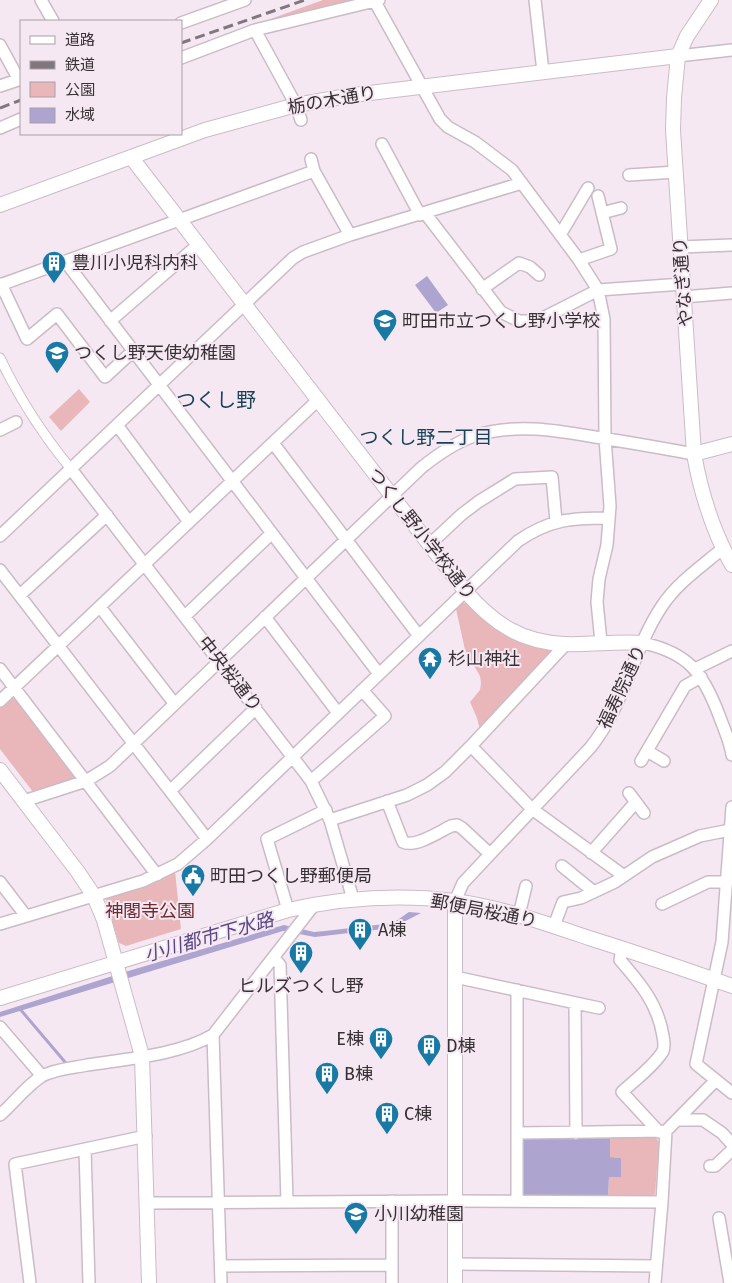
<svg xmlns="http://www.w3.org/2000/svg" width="732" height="1283" font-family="'Fira Sans','Noto Sans JP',sans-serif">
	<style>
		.green { fill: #e9b7b9 }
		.water { fill: #aea4d0 }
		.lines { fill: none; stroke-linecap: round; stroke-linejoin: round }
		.stream { stroke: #aea4d0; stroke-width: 3 }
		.pedestrian-casing { stroke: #cabcc6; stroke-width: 11 }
		.minor-casing { stroke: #cabcc6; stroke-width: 14 }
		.tertiary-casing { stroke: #cabcc6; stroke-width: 16 }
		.pedestrian { stroke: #fff; stroke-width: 9 }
		.minor { stroke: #fff; stroke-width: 11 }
		.tertiary { stroke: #fff; stroke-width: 14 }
		.rail { stroke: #80777e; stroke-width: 3; stroke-dasharray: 10 5; stroke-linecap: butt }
		.labels { text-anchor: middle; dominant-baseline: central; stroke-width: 4; stroke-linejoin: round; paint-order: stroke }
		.street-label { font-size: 18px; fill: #373135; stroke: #f6e8f2 }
		.poi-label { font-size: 18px; fill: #373135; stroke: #f6e8f2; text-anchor: start }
		.park-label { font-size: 18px; fill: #6d2b32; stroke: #f6e8f2 }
		.neighbourhood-label { font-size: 19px; fill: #184258; stroke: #f6e8f2 }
		.water-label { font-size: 19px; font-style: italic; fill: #594882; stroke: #f6e8f2 }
		.quarter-label { font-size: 20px; fill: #184258; stroke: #f6e8f2 }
	</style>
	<rect width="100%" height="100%" fill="#f6e8f2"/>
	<path class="green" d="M323,0h35l-91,22 -2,-1z
		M79,389l11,13 -29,29 -12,-14z
		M462,603h4c22,23 51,45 84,45l1,5 -71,77 -3,-12 -7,-16 10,-12 1,-7 -1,-7 -15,-26 -9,-41z
		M14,695l64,83 -45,14 -33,-43v-41z
		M175,871l6,58 -55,17 -7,-3 -13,-41 1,-4z
		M610,1138h46l3,4 -4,52 -3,2h-44l1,-19h12v-19l-11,-1z"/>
	<path class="water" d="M427,276l21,29 -12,8 -21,-28z
		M409,912l12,1 -29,15 -77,9 -32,-6 -283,86v-5l125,-40 159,-47 30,7 11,-1 68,-8z
		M610,1138v19l11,1v19h-12l-1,19 -83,1 -3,-3v-52l3,-3z"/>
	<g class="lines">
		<path class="stream" d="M20,1009l45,53"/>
		<defs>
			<path id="pedestrian" d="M0,358c19,40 43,77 71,111"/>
			<path id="minor" d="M41,0l12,21
				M374,0l66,119 8,8 27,15 37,28 67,90 19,30 6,29 1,119 5,68 -3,39 -8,34 -2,23 4,40
				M535,0l8,72
				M181,23l64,-23
				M255,30l41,75 5,15
				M0,45l19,35
				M678,56l54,-6
				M181,58l74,-28 124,-30
				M0,86l21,-7
				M0,128l21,-9
				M382,144l38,71
				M311,159l3,12 36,64
				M629,175l47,-3
				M425,213l76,99 18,9h12l12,-3 55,-28 85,-6
				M602,213l19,-5
				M560,235l28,-47
				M680,247l52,-2
				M579,260l32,-11 -13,-53
				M65,261l314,413
				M1,284l26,55 30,-25 48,63 28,-26
				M0,285l314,-114
				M482,289l37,-26 11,4 9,8
				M683,297l49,-4
				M110,321l89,-77
				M117,425l72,97
				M0,430l16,-8
				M273,443l146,193
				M71,469l240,312 19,39 23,79
				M0,536l293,-278 10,-6 47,-17 172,-52
				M429,545l32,-30 17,-13 37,-23 37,-2 4,44
				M0,570l207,269
				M20,595l87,-80
				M100,607l74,96
				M185,616l87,-83
				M265,617l73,96
				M643,643c46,10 60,30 76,72 5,14 11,26 13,40
				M0,669l157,206
				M695,669l37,-18
				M0,701l318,-301
				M471,746l61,63 92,67
				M647,751l17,10
				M641,761l44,-75 16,-9
				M311,781l74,-65 -23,-26
				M170,791l86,-83
				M629,793l15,20
				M24,801l62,-20 24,-15 311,-298c16,-13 33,-25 53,-32 40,-13 81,-6 121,1 33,5 66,11 99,17
				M387,801l16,41c12,6 36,-10 48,-16l6,-1 5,3 28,26
				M732,807l-10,135 -26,122 36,29
				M330,820l77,-25 20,-10 18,-13 26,-26 95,-102
				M591,853l45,-51
				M562,866l32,26
				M0,882l26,34
				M455,901l8,-18 127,-135c35,-43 42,-97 72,-142 15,-23 40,-40 60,-57
				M662,904l46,-22h19
				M288,910l-21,-71 59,-29
				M519,915l7,-29
				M0,924l143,-43 35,-17 29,-25 311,-298c32,-22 54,-23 91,-23
				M554,926l9,-24 18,-4 34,-16 37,-25 48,-21 30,-6
				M622,949l-2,11c20,23 38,44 43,76 1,5 2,10 0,15 -8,14 -29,30 -41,41l37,40
				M274,958l6,7 7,237
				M455,977l144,31
				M575,1003l1,130
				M0,1027l42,49
				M213,1035l8,248
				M0,1115c14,-12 26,-29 42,-39 13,-7 30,-8 45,-11 39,-6 92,-10 126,-30l101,-130
				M677,1120h26l19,13 10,11
				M517,1133l149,-2 50,-51
				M85,1149l4,134
				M710,1166h5l17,-16
				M517,1201v-211
				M148,1203l307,-2 207,1
				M719,1218l11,65
				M455,1264l201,2
				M221,1266l171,-1
				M30,1283l-15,-119 131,-28
				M392,1283v-82
				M655,1283l7,-81 4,-71"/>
			<path id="tertiary" d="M711,0l-24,36 -9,20 -4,42 -1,32 21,324c7,39 18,76 38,111
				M131,157l335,435c28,32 55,50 99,52 26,1 52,-3 78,-1
				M0,205l205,-75 91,-25 57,-10 325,-39
				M694,454l38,-10
				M0,770l78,102 16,24 10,24 12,43 26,93 7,227
				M455,901v382
				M0,998l288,-88c55,-12 110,-16 166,-9 46,6 91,22 135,37 48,15 95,31 143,48"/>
		</defs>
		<use href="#pedestrian" class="pedestrian-casing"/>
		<use href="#minor" class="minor-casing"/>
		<use href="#tertiary" class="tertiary-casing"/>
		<use href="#pedestrian" class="pedestrian"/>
		<use href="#minor" class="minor"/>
		<use href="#tertiary" class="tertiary"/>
		<path class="rail" d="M181,43l124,-43
			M0,108l21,-8"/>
	</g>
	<defs>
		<symbol id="building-pin" viewBox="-11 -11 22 30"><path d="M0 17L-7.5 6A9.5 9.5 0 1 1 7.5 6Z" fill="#1879a5" stroke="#f6e8f2"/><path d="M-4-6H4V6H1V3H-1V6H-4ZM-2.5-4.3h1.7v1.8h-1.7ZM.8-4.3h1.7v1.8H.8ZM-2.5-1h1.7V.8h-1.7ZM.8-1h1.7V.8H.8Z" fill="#fff"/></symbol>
		<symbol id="school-pin" viewBox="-11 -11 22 30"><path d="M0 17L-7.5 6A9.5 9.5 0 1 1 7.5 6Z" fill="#1879a5" stroke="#f6e8f2"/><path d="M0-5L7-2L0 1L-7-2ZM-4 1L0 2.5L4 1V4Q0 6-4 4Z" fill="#fff"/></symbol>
		<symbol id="temple-pin" viewBox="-11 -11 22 30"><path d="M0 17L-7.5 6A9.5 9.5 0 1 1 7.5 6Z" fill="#1879a5" stroke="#f6e8f2"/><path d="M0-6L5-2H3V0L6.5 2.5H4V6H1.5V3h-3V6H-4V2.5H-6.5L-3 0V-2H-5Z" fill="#fff"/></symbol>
		<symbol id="civic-pin" viewBox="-11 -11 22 30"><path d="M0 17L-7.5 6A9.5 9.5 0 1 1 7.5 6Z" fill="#1879a5" stroke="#f6e8f2"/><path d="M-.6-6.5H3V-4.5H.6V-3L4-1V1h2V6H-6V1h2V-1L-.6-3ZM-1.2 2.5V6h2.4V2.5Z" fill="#fff"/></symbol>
	</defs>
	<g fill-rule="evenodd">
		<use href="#building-pin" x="40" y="249" width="28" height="38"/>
		<use href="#school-pin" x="371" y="307" width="28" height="38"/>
		<use href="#school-pin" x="43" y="339" width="28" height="38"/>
		<use href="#temple-pin" x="416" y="645" width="28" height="38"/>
		<use href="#civic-pin" x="179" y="862" width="28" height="38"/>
		<use href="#building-pin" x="346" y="916" width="28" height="38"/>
		<use href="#building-pin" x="287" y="939" width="28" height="38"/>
		<use href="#building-pin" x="367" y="1025" width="28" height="38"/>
		<use href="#building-pin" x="415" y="1032" width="28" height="38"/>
		<use href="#building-pin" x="313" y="1060" width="28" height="38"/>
		<use href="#building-pin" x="373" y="1100" width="28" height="38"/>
		<use href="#school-pin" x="342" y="1200" width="28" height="38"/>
	</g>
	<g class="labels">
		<g class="street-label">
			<text transform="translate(332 100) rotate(-10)">栃の木通り</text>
			<text transform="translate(683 282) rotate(-94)">やなぎ通り</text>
			<text transform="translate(422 534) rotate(52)">つくし野小学校通り</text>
			<text transform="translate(230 674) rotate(52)">中央桜通り</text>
			<text transform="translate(622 687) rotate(-65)">福寿院通り</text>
			<text transform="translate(484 911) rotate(11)">郵便局桜通り</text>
		</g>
		<g class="poi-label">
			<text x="72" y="263">豊川小児科内科</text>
			<text x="402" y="321">町田市立つくし野小学校</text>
			<text x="74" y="353">つくし野天使幼稚園</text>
			<text x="448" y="659">杉山神社</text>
			<text x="210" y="876">町田つくし野郵便局</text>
			<text x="378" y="930">A棟</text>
			<text x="301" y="986" text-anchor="middle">ヒルズつくし野</text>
			<text x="364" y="1039" text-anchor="end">E棟</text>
			<text x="446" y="1046">D棟</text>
			<text x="344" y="1074">B棟</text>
			<text x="404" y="1114">C棟</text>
			<text x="374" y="1214">小川幼稚園</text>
		</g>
		<g class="park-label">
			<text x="150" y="911">神閣寺公園</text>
		</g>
		<g class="neighbourhood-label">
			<text x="426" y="437">つくし野二丁目</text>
		</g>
		<g class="water-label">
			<text transform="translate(209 937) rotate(-16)">小川都市下水路</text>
		</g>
		<g class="quarter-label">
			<text x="216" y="400">つくし野</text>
		</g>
	</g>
	<rect x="20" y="20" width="162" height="115" fill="#f6e8f2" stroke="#aa9fa6"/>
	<rect x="30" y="36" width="25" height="8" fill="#ffffff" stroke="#aa9fa6"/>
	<text x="65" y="45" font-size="15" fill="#373135">道路</text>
	<rect x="30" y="61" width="25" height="8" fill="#80777e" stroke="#aa9fa6"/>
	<text x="65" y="70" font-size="15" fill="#373135">鉄道</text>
	<rect x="30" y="82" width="25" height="15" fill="#e9b7b9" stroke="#aa9fa6"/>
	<text x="65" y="95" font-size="15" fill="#373135">公園</text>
	<rect x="30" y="108" width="25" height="15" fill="#aea4d0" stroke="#aa9fa6"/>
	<text x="65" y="120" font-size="15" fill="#373135">水域</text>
</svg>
